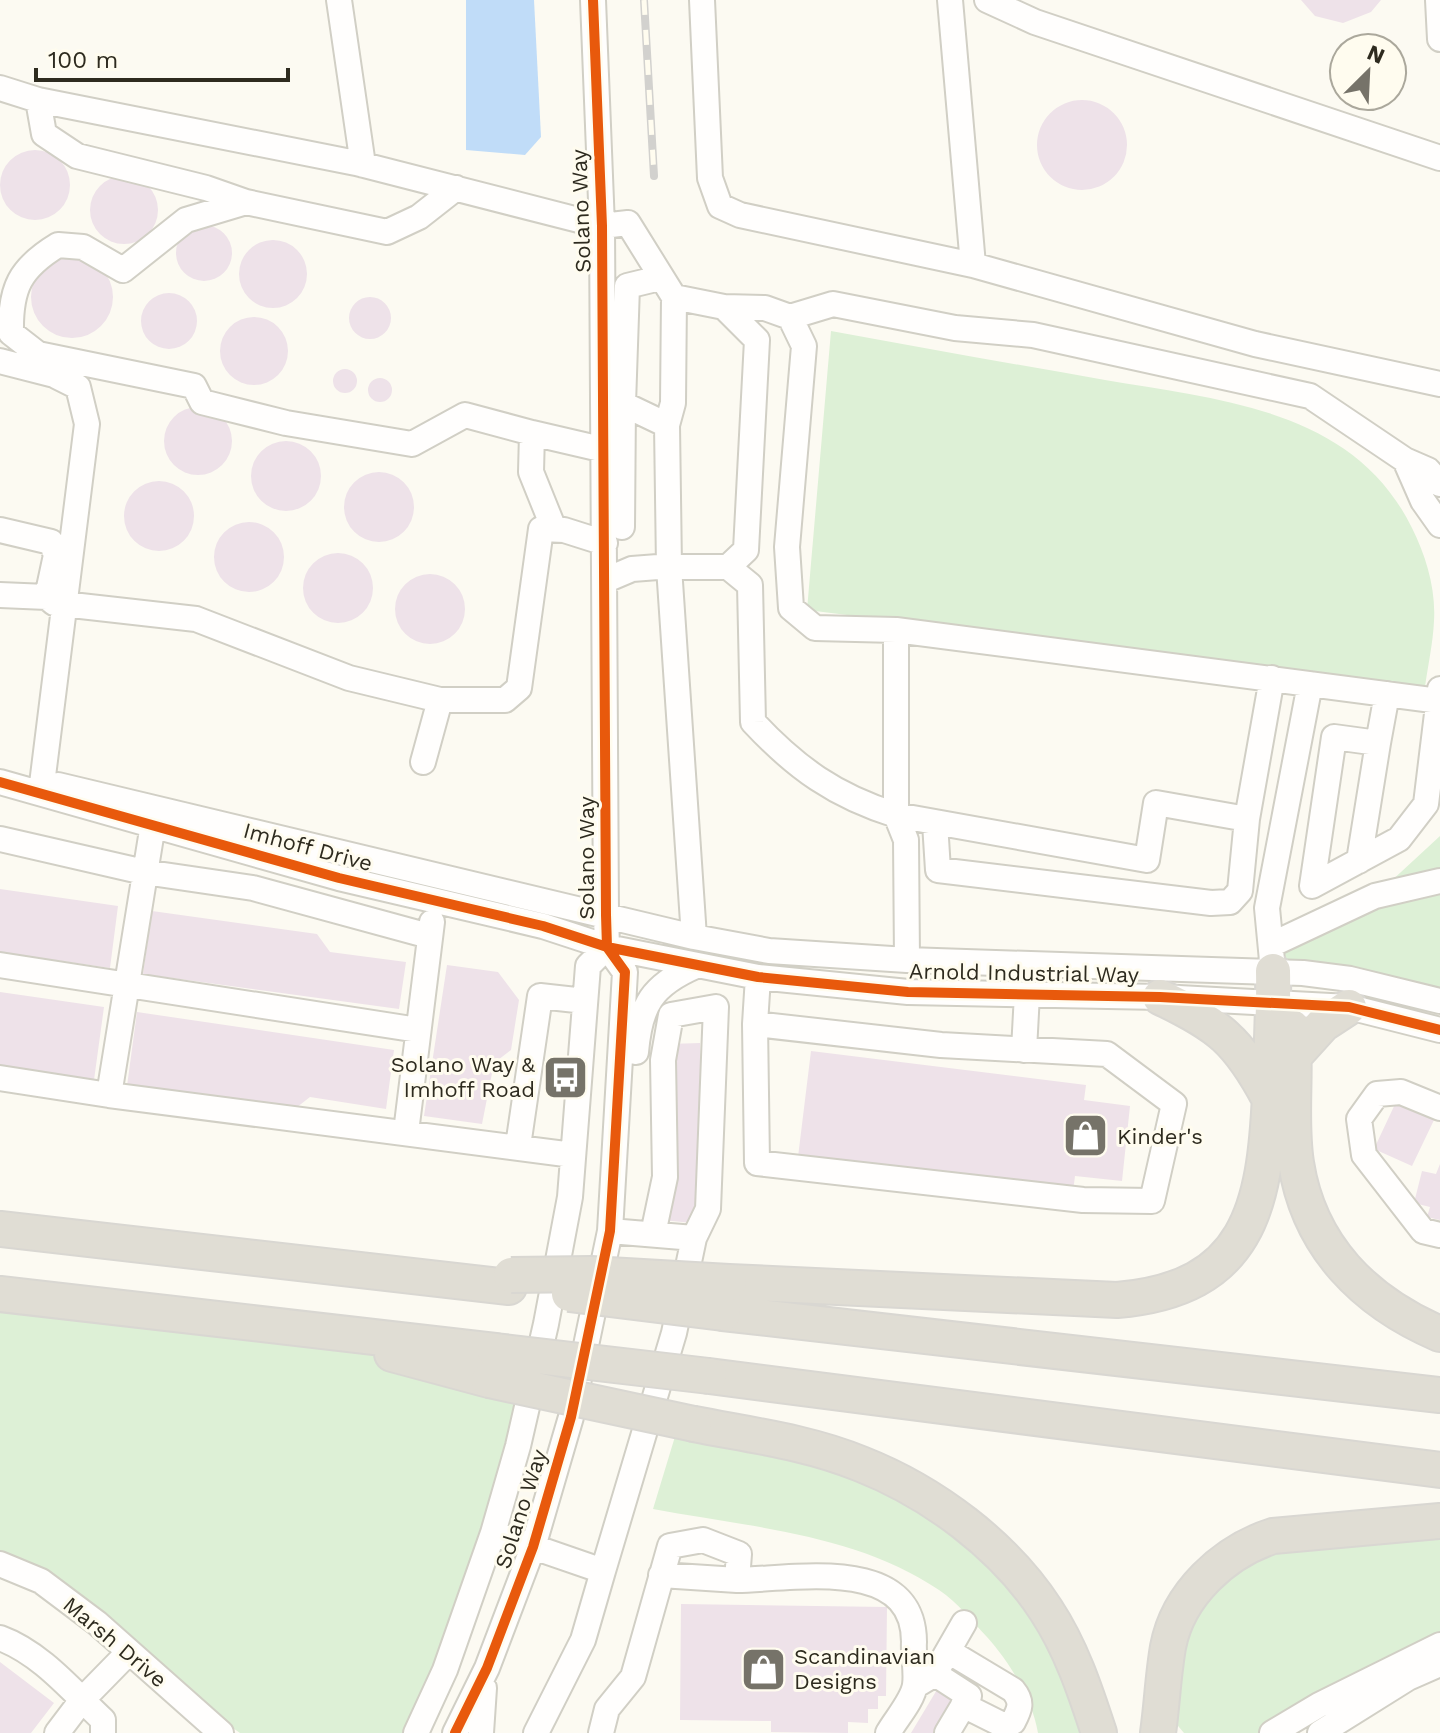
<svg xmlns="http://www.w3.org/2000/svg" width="1440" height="1733" font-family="'Work Sans',sans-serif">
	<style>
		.green { fill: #ddf0d6 }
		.water { fill: #c0dcf8 }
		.building { fill: #eee2e9 }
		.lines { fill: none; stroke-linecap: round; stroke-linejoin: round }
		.minor-casing { stroke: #d1cfc5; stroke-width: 28 }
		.highway-casing { stroke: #d9d7d2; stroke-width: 38 }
		.minor { stroke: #fffefd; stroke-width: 24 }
		.highway { stroke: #e0ddd4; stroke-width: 34 }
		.rail-casing { stroke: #d2d1ce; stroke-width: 8 }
		.rail { stroke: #fffcef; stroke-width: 5; stroke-dasharray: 15; stroke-linecap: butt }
		.highway-bridge-casing { stroke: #d9d7d2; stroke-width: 38; stroke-linecap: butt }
		.highway-bridge { stroke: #e0ddd4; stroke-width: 34 }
		.cycleway-casing { stroke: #fffcef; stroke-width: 15 }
		.cycleway { stroke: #e8590c; stroke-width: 10 }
		.labels { text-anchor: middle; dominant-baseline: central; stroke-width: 6; stroke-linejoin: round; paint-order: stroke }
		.street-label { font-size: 22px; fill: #2e2b1f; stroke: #fffcef }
		.poi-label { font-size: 22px; fill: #2e2b1f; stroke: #fffcef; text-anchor: start }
	</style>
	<rect width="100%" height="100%" fill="#fcfaf2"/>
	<path class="green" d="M831,331c91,17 183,33 274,49 116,20 249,29 307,148 14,28 24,61 22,93 -1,22 -6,44 -9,66l-618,-77z
		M1440,836v165l-167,-30v-27l102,-48z
		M0,1294l331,39 204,57 -119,343h-176l-240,-169z
		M680,1420l130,27 180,99 109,187h-61c-6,-35 -28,-70 -51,-96 -15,-16 -29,-34 -48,-47 -82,-56 -190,-63 -286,-81z
		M1440,1521v124l-168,88h-88l-22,-26 6,-62 62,-88z"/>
	<path class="water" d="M466,0h68l7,137 -16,18 -59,-5z"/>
	<path class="building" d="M1301,0h80l-10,12 -28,11 -28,-7z
		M1037 145a45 45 0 1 1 90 0a45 45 0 1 1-90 0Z
		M0 185a35 35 0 1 1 70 0a35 35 0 1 1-70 0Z
		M90 210a34 34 0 1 1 68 0a34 34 0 1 1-68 0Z
		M176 253a28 28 0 1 1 56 0a28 28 0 1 1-56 0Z
		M239 274a34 34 0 1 1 68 0a34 34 0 1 1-68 0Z
		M31 297a41 41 0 1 1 82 0a41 41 0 1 1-82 0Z
		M141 321a28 28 0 1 1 56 0a28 28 0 1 1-56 0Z
		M349 318a21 21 0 1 1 42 0a21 21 0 1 1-42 0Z
		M220 351a34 34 0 1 1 68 0a34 34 0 1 1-68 0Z
		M333 381a12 12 0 1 1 24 0a12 12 0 1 1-24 0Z
		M368 390a12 12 0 1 1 24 0a12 12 0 1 1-24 0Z
		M164 441a34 34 0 1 1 68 0a34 34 0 1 1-68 0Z
		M251 476a35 35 0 1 1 70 0a35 35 0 1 1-70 0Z
		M344 507a35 35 0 1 1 70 0a35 35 0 1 1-70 0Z
		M124 516a35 35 0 1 1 70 0a35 35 0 1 1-70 0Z
		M214 557a35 35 0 1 1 70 0a35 35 0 1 1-70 0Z
		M303 588a35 35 0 1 1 70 0a35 35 0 1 1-70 0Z
		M395 609a35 35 0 1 1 70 0a35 35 0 1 1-70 0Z
		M0,889l118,17 -8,62 -110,-16z
		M152,911l165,23 13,18 76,10 -7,47 -256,-35z
		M447,965l51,7 21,28 -8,50 -17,13 -12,61 -58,-8z
		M0,992l104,15 -10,73 -94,-13z
		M137,1012l257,38 -8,59 -76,-12 -18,14 -165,-25z
		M700,1043l2,119 -10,61 -30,-3 7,-176z
		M811,1051l275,34 -2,15 46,6 -8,75 -47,-5 -2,15 -275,-34z
		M1396,1102l38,18 -22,46 -38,-17z
		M1440,1164v56l-13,-3 3,-10 -16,-4 8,-32 14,3z
		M681,1604l206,3 -1,89h-8v13h-10v14l-20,-1v11l-77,-1v-11l-91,-1z
		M0,1662l54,41 -23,30h-31z
		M938,1688l17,10 -21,35h-23z"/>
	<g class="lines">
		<defs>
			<path id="minor" d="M339,0l24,165
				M702,0l8,178 10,28 20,9 233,50
				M950,0l23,265 282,79 185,40
				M987,0l48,22 405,136
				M1438,0l2,39
				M0,88l38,12 318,63 246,63 26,-3 46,74 50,10 33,33 -11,210 -18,17
				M38,100l6,34 33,22 129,32 40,14 141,30 32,-15 37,-29
				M246,202l-60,18 -63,50 -40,-23 -25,-2c-38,23 -48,43 -47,88l27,21 156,32 8,16 84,21 126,21 53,-29 67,18
				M660,278l-33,8 -4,118 44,21 2,142 25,370
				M724,307l41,1 25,9 14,29 -17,201 4,61 24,20 81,2 544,71
				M790,317l43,-13 122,24 78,7 277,61 95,64 23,10 12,14
				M0,361l54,14 24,12 9,37 -46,368
				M611,402l12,2 -1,123
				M667,425l6,-22 1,-106
				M1405,460l18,41 17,24
				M554,529l-23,-57 1,-39 73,17
				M0,530l51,12 5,13 -9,42 7,6 142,16 153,59 91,22
				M606,580l26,-11 26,-2h70l22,18 3,137c43,46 82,74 143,93l10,25 1,120
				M0,595l47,2
				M896,630v185l251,45 9,-57 91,16 25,-141
				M1387,694l-9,49 -44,-6 -22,149 87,-47 27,-35 14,-115
				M423,762l17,-62h65l14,-12 22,-159 23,1 41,13
				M0,782l339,96 204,48 64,21 151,30 150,15 252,5 189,10 91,23
				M58,785l636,152 75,14 138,9 396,13 47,6 90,22
				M155,812l-46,283 464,60
				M935,823l3,47 273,33 19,-1 10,-11 7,-72
				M0,839l144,33 109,16 176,48
				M1359,861l19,-118
				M1273,944l102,-48 65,-15
				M0,965l418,65
				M1273,971l-6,-63 43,-224
				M755,1024l2,139 326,37 69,1 22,-97 -67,-50 -166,-9 -186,-21 3,-47
				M1024,1050l3,-56
				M636,1052c4,-47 16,-67 60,-86
				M0,1078l109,17
				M1440,1108l-39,-16 -24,2 -18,25 5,36 59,76 17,4
				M406,1132l26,-210
				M518,1146l22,-150 45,5
				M653,1234l12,-57 -2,-117 8,-45 45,-8 -8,202 -14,29
				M493,1533l110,38 -20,69 -47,93
				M0,1564l41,17 56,42 124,110
				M603,1571l71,-238 20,-95 -84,-7
				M661,1575l76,5
				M0,1638c41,15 72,53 103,82v13
				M948,1651l65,39c10,12 7,19 0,32l-10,3 -40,-20
				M941,1663l23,-40
				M915,1686l20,-12 34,22 -22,37
				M57,1733l25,-33 46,-47
				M416,1733l29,-63 48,-137 25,-87 28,-122 24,-127 18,-231 19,-19
				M455,1733l32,-65 46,-121 38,-130 39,-186 15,-259 -18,-25 -1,-32 -4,-689 -9,-226
				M481,1733l3,-45
				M601,1733l6,-24 26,-32 37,-131 33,-6 36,14 -2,26c58,-1 177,-25 177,62 -1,13 3,29 1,43 -2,15 -19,34 -27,48
				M1272,1733l47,-28 121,-60
				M1320,1733l88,-55 32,-14"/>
			<path id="highway" d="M1160,997c59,28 78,43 109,101
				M1292,1027c5,45 -3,91 4,136 13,84 69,139 144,171
				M1295,1055l28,-31 26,-17
				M0,1229l509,58
				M729,1282l388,18c132,-11 148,-93 153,-206 1,-41 4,-82 3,-123
				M0,1294l495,57
				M723,1313l717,82
				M392,1354l97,26
				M709,1376l731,94
				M694,1424c56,11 114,18 167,40 71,28 143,81 185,146 25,38 39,80 53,123
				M1158,1733c4,-28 5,-57 10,-86 10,-53 56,-95 105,-111l167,-15"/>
		</defs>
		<use href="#minor" class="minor-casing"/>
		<use href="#highway" class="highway-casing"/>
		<use href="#minor" class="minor"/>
		<use href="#highway" class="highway"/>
		<defs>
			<path id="rail" d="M644,0l10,176"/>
		</defs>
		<use href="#rail" class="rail-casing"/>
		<use href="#rail" class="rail"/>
		<defs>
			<path id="highway-bridge" d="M511,1275l80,-1 138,8
				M569,1294l154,19
				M495,1351l214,25
				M489,1380l205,44"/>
		</defs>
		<use href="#highway-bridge" class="highway-bridge-casing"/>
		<use href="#highway-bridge" class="highway-bridge"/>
		<defs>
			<path id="cycleway" d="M0,782l339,96 204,48 64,21 151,30 150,15 252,5 189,10 91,23
				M455,1733l32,-65 46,-121 38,-130 39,-186 15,-259 -18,-25 -1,-32 -4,-689 -9,-226"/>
		</defs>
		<use href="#cycleway" class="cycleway-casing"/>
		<use href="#cycleway" class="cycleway"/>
	</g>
	<defs>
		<symbol id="bus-square" viewBox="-11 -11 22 22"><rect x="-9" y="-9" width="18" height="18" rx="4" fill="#767369" stroke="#fffcef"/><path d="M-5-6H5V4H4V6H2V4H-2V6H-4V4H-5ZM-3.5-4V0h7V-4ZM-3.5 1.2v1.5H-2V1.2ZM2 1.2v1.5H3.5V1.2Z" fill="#fff"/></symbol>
		<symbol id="shop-square" viewBox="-11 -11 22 22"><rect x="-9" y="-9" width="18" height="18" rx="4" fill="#767369" stroke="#fffcef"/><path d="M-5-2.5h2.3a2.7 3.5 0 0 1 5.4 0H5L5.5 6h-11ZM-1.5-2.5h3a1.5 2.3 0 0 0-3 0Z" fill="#fff"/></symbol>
	</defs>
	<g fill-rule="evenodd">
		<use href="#bus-square" x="540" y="1052" width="51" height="51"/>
		<use href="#shop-square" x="1060" y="1110" width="51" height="51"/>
		<use href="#shop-square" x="738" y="1644" width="51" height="51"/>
	</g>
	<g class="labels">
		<g class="street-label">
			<text transform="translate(581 211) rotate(-92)">Solano Way</text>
			<text transform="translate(308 847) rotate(15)">Imhoff Drive</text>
			<text transform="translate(586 858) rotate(-90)">Solano Way</text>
			<text transform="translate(1024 973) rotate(1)">Arnold Industrial Way</text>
			<text transform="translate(521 1509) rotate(-72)">Solano Way</text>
			<text transform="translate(115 1642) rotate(40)">Marsh Drive</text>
		</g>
		<g class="poi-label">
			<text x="535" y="1064" text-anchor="end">Solano Way &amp;<tspan x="535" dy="25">Imhoff Road</tspan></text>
			<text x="1117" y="1136">Kinder's</text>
			<text x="794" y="1656">Scandinavian<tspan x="794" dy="25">Designs</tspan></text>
		</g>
	</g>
	<g transform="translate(1368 72) rotate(24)"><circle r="38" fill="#fffcef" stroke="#aba89c" stroke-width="2"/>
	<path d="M0-6L14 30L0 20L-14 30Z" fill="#767369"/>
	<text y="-12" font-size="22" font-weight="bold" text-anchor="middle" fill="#2e2b1f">N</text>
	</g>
	<path d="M36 68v12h252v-12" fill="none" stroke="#2e2b1f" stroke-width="4"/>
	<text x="48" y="68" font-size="24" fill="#2e2b1f" stroke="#fffcef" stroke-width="6" paint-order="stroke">100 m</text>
</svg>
